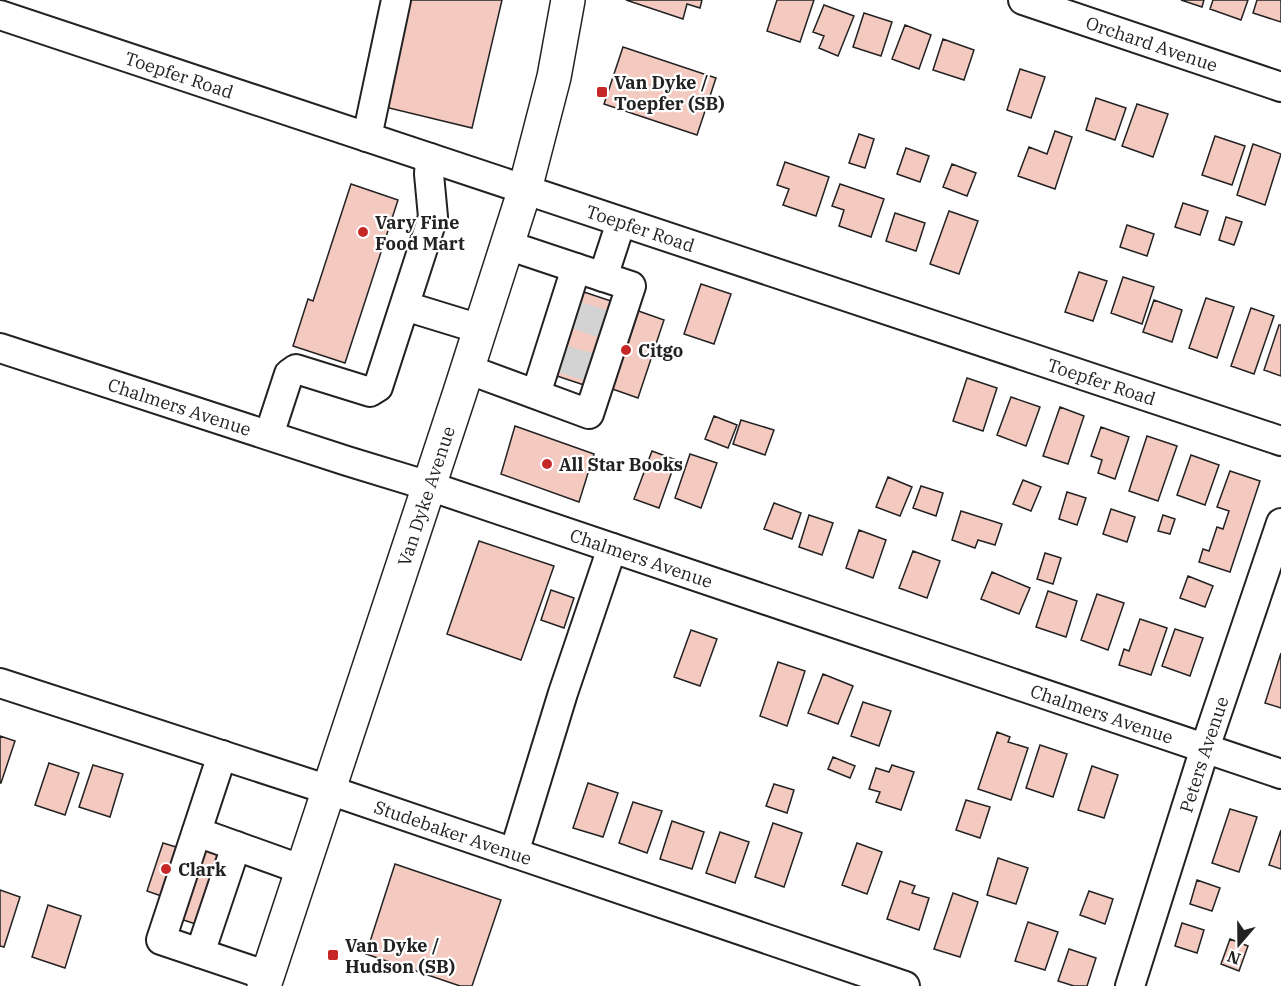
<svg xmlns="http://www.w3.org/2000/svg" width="1281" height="986" font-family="'IBM Plex Serif',serif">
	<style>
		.building { fill: #f3c9c0; stroke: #222; stroke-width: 1.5 }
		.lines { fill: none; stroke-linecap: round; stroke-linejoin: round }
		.minor-tunnel { stroke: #d3d3d3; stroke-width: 28; stroke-dasharray: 28 14; stroke-linecap: butt }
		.minor-casing { stroke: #222; stroke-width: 32 }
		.major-casing { stroke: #222; stroke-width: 36 }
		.minor { stroke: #fff; stroke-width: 28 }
		.major { stroke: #fff; stroke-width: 33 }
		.poi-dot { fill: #c62828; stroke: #fff; stroke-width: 2 }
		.labels { text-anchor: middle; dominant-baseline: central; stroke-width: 4.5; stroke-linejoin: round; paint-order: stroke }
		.street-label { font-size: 18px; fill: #222; stroke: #fff }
		.poi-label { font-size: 18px; font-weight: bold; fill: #222; stroke: #fff; text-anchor: start }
	</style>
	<rect width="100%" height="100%" fill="#fff"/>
	<path class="building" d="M411,0h91l-30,128 -87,-21z
		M626,0h76l-2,8 -13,-4 -4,15z
		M777,0h37l-14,42 -33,-11z
		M1181,0h23l-2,7z
		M1213,0h35l-7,20 -31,-11z
		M1257,0h24v22l-28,-9z
		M824,5l30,11 -16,40 -19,-8 5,-12 -11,-4z
		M864,13l28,9 -11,34 -28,-9z
		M905,25l26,10 -12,34 -27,-10z
		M943,39l31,11 -10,30 -31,-10z
		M623,47l93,31 -19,57 -93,-31z
		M1020,69l25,8 -14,41 -24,-8z
		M1096,98l30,10 -11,32 -29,-10z
		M1137,104l31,10 -15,43 -31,-11z
		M1055,131l17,6 -17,52 -37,-13 11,-29 18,7z
		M859,134l15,5 -9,29 -16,-5z
		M1215,136l30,10 -13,39 -30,-10z
		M1253,144l28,10 -16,51 -28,-10z
		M906,148l23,8 -9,26 -23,-8z
		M785,162l44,15 -13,39 -33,-11 6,-16 -12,-4z
		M952,164l24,9 -9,23 -24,-9z
		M351,184l47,16 -53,163 -52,-17 15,-47 5,2z
		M840,184l44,15 -13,38 -32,-11 5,-16 -12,-4z
		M1183,203l25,8 -8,24 -25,-8z
		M949,211l29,10 -19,53 -29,-10z
		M895,213l30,10 -9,28 -30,-10z
		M1226,217l16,5 -8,23 -15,-5z
		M1127,225l27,9 -7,22 -27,-9z
		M1079,272l28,9 -14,40 -28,-9z
		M1123,277l31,10 -12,37 -31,-11z
		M701,284l30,10 -17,50 -30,-10z
		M584,292l30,10 -27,84 -30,-10z
		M1206,298l28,9 -17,51 -28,-10z
		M1154,300l28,10 -10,32 -29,-10z
		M630,308l34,12 -26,78 -34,-12z
		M1251,308l23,8 -20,58 -23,-8z
		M1279,325h2v51l-17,-6z
		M967,378l30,10 -14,43 -30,-10z
		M1011,397l29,10 -14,39 -29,-11z
		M1060,407l24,9 -16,48 -25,-8z
		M714,416l23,9 -9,23 -23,-9z
		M741,420l33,10 -9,25 -32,-11z
		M515,426l79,28 -15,48 -78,-28z
		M1101,427l28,10 -14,42 -17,-6 4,-13 -11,-4z
		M1147,436l30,10 -19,55 -29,-10z
		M652,451l24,9 -17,48 -25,-9z
		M690,454l27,9 -16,45 -26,-10z
		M1191,455l28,10 -14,40 -28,-10z
		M1230,471l30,10 -30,91 -31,-10 4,-13 6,2 8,-24 6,2 6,-18 -12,-4z
		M888,477l24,10 -12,29 -24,-9z
		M1023,480l18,7 -10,24 -18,-7z
		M921,486l22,7 -7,23 -23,-8z
		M1067,492l19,6 -9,27 -18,-6z
		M774,503l27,10 -9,26 -28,-10z
		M1111,509l24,8 -8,25 -24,-8z
		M961,511l41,13 -7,21 -17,-5 -3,8 -23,-8z
		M809,515l24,8 -11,32 -23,-8z
		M1163,515l12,4 -5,15 -12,-3z
		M859,530l27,10 -13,38 -27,-10z
		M479,541l75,25 -33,94 -74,-26z
		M913,551l27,10 -13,37 -28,-10z
		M1045,553l16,5 -8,26 -16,-5z
		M992,572l38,16 -11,26 -38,-15z
		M1188,576l25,10 -8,21 -25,-9z
		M551,590l23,8 -10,30 -23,-8z
		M1048,591l29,10 -11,36 -30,-10z
		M1097,594l27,9 -16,47 -27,-10z
		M1140,619l27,9 -16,47 -32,-10 5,-16 5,2z
		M1175,629l28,9 -13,38 -28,-10z
		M691,630l26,9 -17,47 -26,-9z
		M1281,653v55l-16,-5z
		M778,662l27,9 -18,55 -27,-10z
		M823,674l30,12 -15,38 -30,-11z
		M863,702l28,9 -12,35 -28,-10z
		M997,732l13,5 -2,5 20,6 -17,52 -33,-11z
		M0,736l15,5 -14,42h-1z
		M1040,745l27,9 -14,43 -27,-9z
		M833,757l22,9 -5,12 -22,-9z
		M49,763l30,10 -14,42 -30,-10z
		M93,765l30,9 -13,43 -31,-10z
		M892,765l22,7 -13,38 -25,-8 4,-10 -11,-3 7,-21 13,4z
		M1092,766l26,9 -14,43 -26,-8z
		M588,783l30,10 -15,44 -30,-9z
		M774,784l20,6 -7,23 -21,-7z
		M966,800l24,7 -10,31 -24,-8z
		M633,802l29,9 -15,42 -28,-10z
		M1230,809l27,8 -18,55 -27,-9z
		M672,821l32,11 -12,37 -32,-10z
		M773,823l29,10 -18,54 -29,-10z
		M1281,830v39l-12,-4z
		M720,832l29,10 -14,41 -29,-10z
		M202,839l27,9 -27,78 -28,-9z
		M163,843l23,7 -16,49 -23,-8z
		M857,843l25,9 -15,42 -25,-9z
		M998,858l30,10 -12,36 -29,-9z
		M395,864l106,36 -29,86h-12l-94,-32z
		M1197,880l23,8 -8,23 -22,-7z
		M900,881l15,5 -3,7 17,5 -10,32 -32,-11z
		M0,890l20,7 -16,50 -4,-1z
		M1089,891l24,8 -8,25 -25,-9z
		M953,893l25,9 -18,55 -26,-8z
		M48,905l33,11 -16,52 -33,-11z
		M1028,922l30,10 -13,38 -30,-9z
		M1182,923l22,7 -7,23 -22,-7z
		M1230,939l18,7 -9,25 -18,-7z
		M1069,949l27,9 -9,28h-13l-16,-5z"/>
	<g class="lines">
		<path class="minor-tunnel" d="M576,315l31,10
			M562,359l31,9"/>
		<defs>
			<g id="minor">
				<path id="s1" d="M1023,0l258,87"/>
				<path id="s2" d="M0,15l1281,426"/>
				<path d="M367,137l29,-137"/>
				<path d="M507,245l69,23"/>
				<path d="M603,277l18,-55"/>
				<path d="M405,306l75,23"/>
				<path id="s3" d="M0,348l347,113 82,25 852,288"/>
				<path d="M467,369l122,45 42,-128 -55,-18 -40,126"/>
				<path d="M269,435l20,-61 7,-5 74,23 8,-5 55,-170 -4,-43 1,-16"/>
				<path id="s4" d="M0,683l329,107 576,196"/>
				<path d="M222,755l-61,185 107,36"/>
				<path d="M197,832l106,38"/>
				<path d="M514,853l49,-160 49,-145"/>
				<path d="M200,953l36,-107"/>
				<path id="s5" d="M1130,986l75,-238 76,-225"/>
			</g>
			<g id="major">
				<path id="s6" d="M264,986l196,-594 65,-203 29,-112 14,-77"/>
			</g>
		</defs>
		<use href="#minor" class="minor-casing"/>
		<use href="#major" class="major-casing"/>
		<use href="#minor" class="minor"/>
		<use href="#major" class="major"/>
	</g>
	<g class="poi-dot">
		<rect x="596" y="86" width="12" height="12" rx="3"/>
		<circle cx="363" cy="232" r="6"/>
		<circle cx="626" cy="350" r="6"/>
		<circle cx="547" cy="464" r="6"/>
		<circle cx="166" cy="869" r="6"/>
		<rect x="327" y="949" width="12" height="12" rx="3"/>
	</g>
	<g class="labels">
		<g class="street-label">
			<text stroke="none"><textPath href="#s1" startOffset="136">Orchard Avenue</textPath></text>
			<text stroke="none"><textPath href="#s2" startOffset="189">Toepfer Road</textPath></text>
			<text stroke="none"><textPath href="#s2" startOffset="675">Toepfer Road</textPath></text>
			<text stroke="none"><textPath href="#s2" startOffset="1161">Toepfer Road</textPath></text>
			<text stroke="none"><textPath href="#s3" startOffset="189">Chalmers Avenue</textPath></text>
			<text stroke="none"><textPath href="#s6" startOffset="516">Van Dyke Avenue</textPath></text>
			<text stroke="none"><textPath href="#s3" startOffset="675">Chalmers Avenue</textPath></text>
			<text stroke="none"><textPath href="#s3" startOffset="1161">Chalmers Avenue</textPath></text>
			<text stroke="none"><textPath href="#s5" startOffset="243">Peters Avenue</textPath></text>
			<text stroke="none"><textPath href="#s4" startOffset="477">Studebaker Avenue</textPath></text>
		</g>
		<g class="poi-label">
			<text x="614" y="82">Van Dyke /<tspan x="614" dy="21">Toepfer (SB)</tspan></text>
			<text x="375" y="222">Vary Fine<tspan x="375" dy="21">Food Mart</tspan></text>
			<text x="638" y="350">Citgo</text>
			<text x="559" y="464">All Star Books</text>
			<text x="178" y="869">Clark</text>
			<text x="345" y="945">Van Dyke /<tspan x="345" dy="21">Hudson (SB)</tspan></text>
		</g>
	</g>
	<g transform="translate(1239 944) rotate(200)" stroke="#ffffff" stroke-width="4.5" paint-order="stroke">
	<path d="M0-4.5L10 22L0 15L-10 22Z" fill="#222222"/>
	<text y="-9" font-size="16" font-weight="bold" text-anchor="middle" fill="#222222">N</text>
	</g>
</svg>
